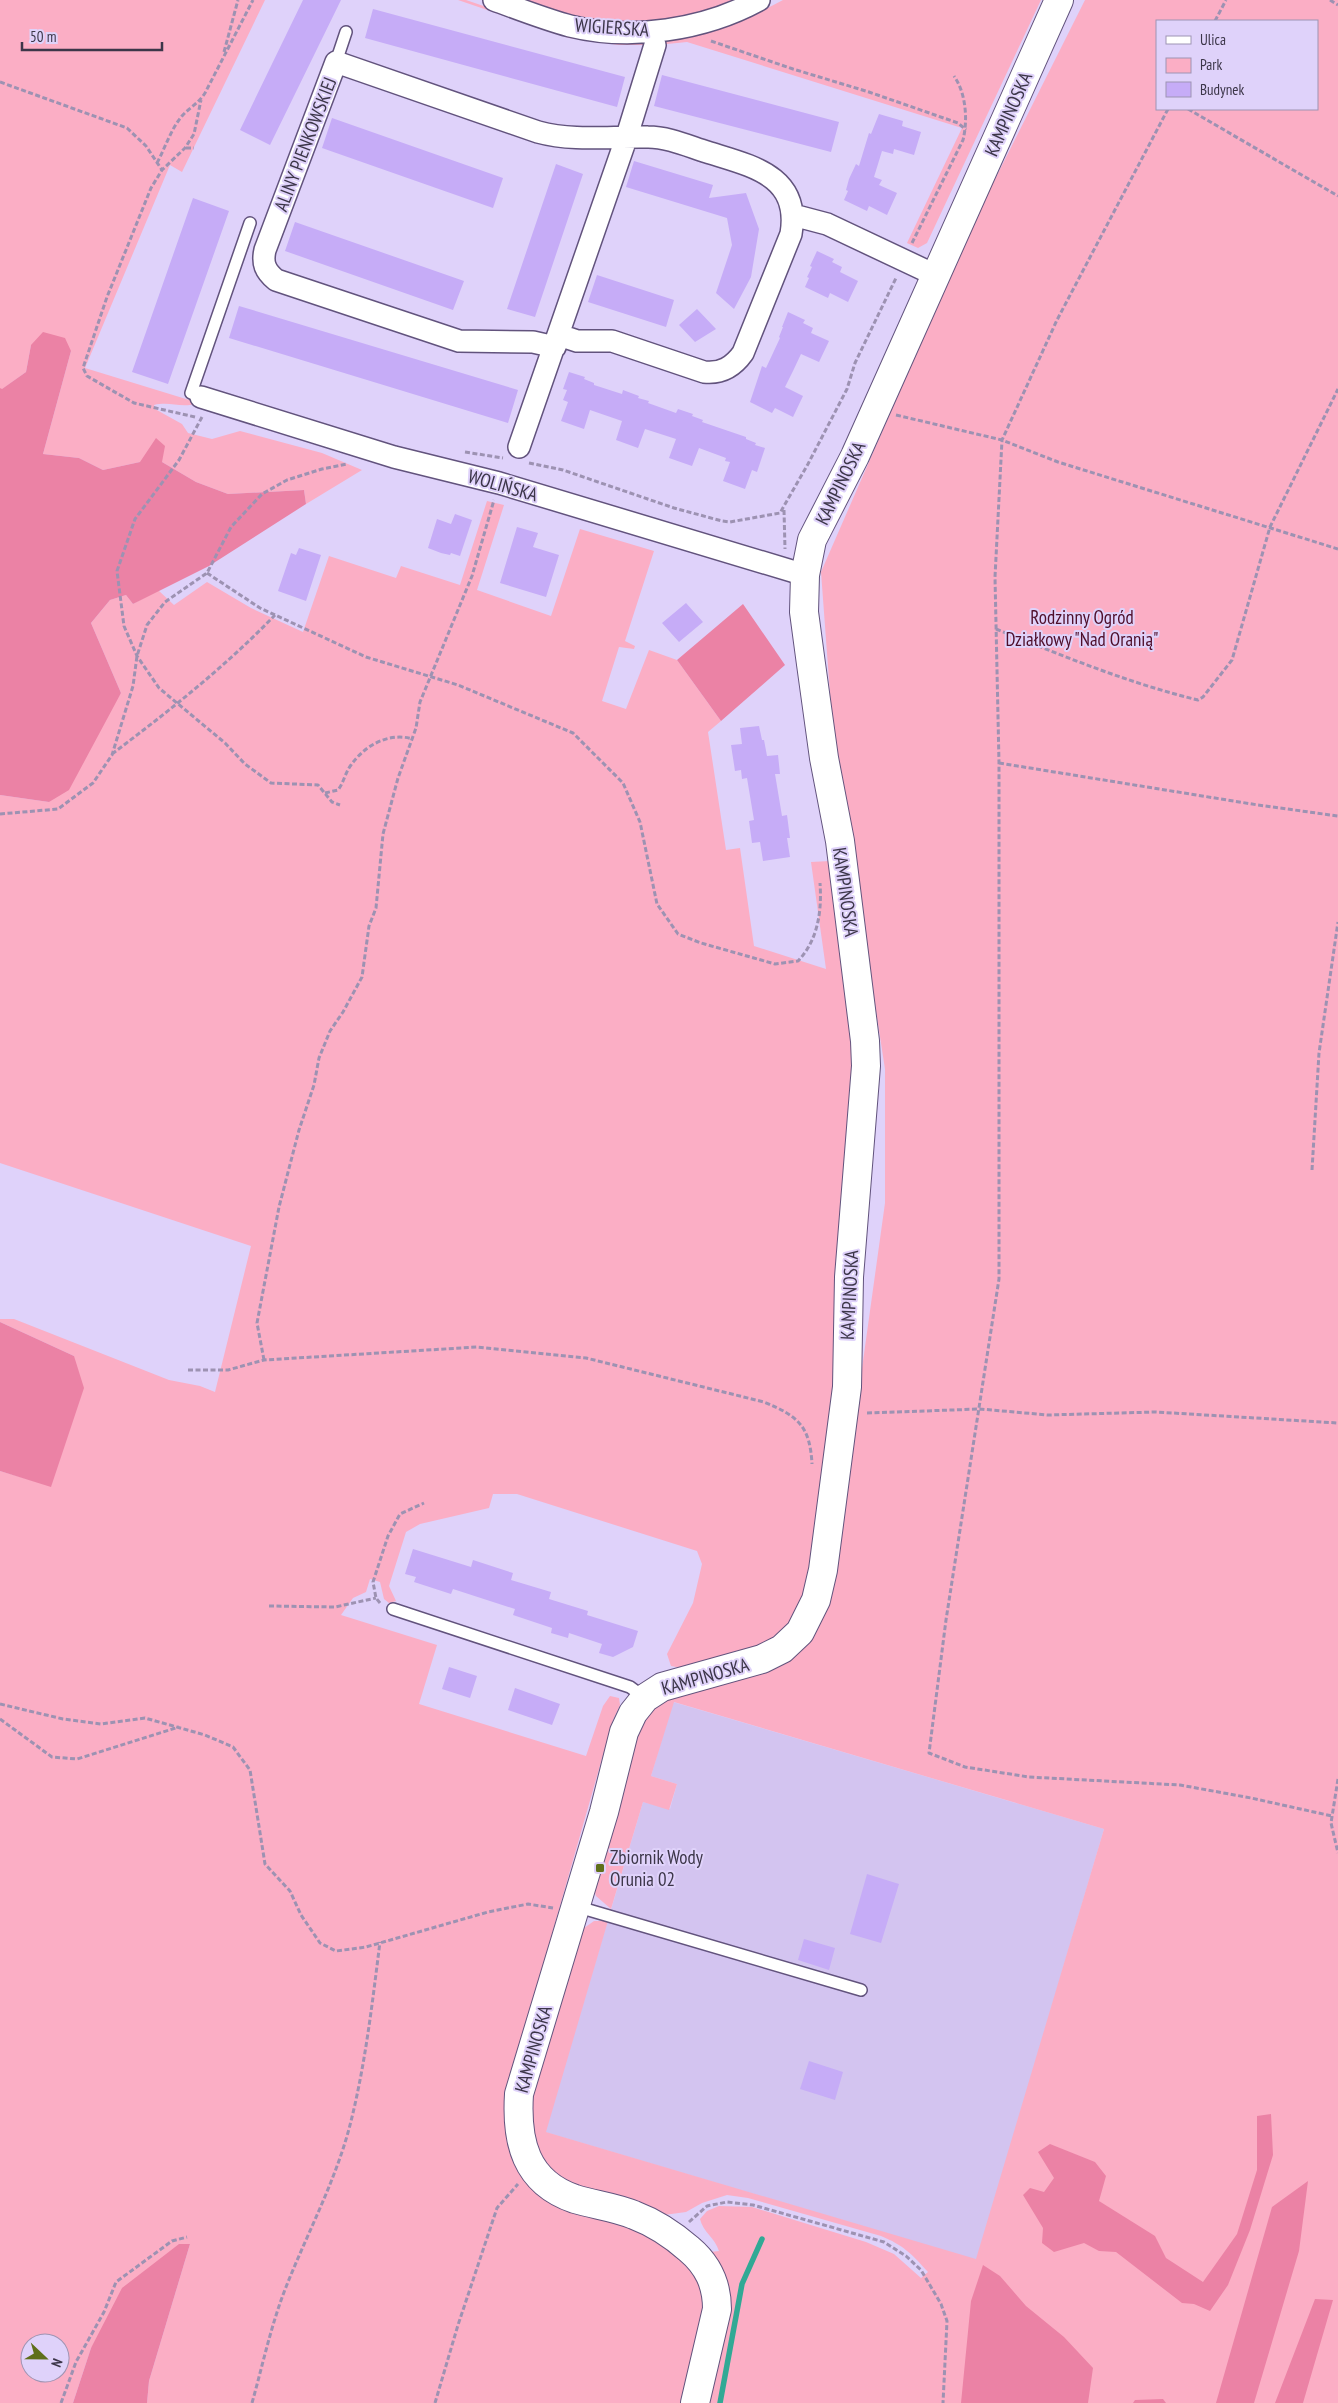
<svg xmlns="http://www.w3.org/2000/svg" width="1338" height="2403" font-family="'PT Sans Narrow',sans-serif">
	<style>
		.built { fill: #d3c4f0 }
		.green { fill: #fbaec5; fill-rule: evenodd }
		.forest { fill: #eb82a5 }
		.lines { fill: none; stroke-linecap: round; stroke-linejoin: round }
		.stream { stroke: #31a995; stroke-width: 5.5 }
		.building { fill: #c6acf7 }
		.service-casing { stroke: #62537d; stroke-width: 14 }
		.minor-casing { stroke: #62537d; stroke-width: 24 }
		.tertiary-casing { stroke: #62537d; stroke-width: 30 }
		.path { stroke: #9d92b2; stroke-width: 3; stroke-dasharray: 5 2.5; stroke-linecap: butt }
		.service { stroke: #fff; stroke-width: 11 }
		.minor { stroke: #fff; stroke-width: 21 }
		.tertiary { stroke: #fff; stroke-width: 28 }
		.poi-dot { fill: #5f6f1b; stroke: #dfd2fa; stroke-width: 2 }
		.labels { text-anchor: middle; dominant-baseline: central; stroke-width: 4; stroke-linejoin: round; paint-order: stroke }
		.street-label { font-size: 19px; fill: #3c3649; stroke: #dfd2fa }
		.park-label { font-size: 19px; fill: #4f0e2a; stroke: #dfd2fa }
		.poi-label { font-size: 19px; fill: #3c3649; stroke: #dfd2fa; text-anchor: start }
	</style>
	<rect width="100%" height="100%" fill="#dfd2fa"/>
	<path class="built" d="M673,1702l431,127 -127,431 -432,-128 98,-330 27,7 7,-25 -26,-8z"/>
	<path class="green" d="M0,0h265l-83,172 -12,-7 -85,203 114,35c-19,6 -27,-2 -45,2l1,4 27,15 6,9 24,6 28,-8 82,22 40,17 -56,34 -2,-14 -76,4 -32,-12 -34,-20h-22l-37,8 -24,-12 -36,-4 28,-103 -40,-6 -5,27 -25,18 -1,-2z
		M458,0h8l105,36 79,6 3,3h-34l-50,-7z
		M527,0h213c-27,12 -67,23 -97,25 -32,2 -89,-8 -116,-25z
		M783,0h258l-114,243 -9,5 -11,-5 55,-115 -275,-86 -30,3v-3c45,-7 86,-20 126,-42z
		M1085,0h253v2403h-634l6,-151 9,-1c-4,-13 -16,-19 -19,-32l7,-8 12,-5 33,1 114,35 28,12 27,24 7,-6c-16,-18 -25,-27 -47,-36l-133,-38 -21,-3 -25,8 -16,9 -22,3 -95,-29 -28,-25 -14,-48 50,-180 17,-12h14l-62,211 430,127 128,-430 -430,-127 -23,74 26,8 -8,26 -26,-8 -32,107 -15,-13 -4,-13 37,-140 23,-41 146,-53 56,-223 31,-223v-134l-52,-335 -12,-162 153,-351zM1157,21h160v88h-160z
		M487,501l17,4 -27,85 74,26 29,-87 74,22 -29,90 10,5 -1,3 -15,-2 -17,54 24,8 23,-59 28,10 44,61 -13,11 18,118 14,-2 14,98 72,23 -15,-107 19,-1 19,141 4,60 -20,334 -21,178 -10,32 -21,28 -19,13 -81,21 -10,-2 -4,-12 26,-51 9,-39 -5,-13 -180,-57h-24l-4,14 -69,16 -14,8 -17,54 7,15 -7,2 -5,-4 -4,-17 -10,-3 -4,13 -13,6 -12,17 96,30 -18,59 167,52 17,-50 7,-10 9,2 1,7 -7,15 -103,361 -6,39 5,25 16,36 15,12 101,33 48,36 15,32v26l-19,83h-538l2,-22 41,-137h-10l-89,104 -18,55h-73v-932l51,15 23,-130 -74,-34v-3h14l155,61 31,6 15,6 36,-146 -251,-83v-368l49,7 72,-109 -30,-70 19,-23 16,-5 7,9 25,-14 16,15 33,-23 44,26 52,24 26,-76 67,22 5,-12 59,19zM30,2343h30v30h-30z"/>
	<path class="forest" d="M43,332l22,6 6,13 -28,103 36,4 24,12 37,-8 16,-24 9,8 -3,16 34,20 32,12 76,-4 2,14 -97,62 -76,38 -7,-9 -16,5 -19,23 30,70 -52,97 -20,12 -49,-7v-407l2,1 24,-17 5,-27z
		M743,604l42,61 -64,56 -44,-61z
		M0,1322l74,34 10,32 -33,99 -51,-16z
		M1271,2114l2,41 -23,75 -22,55 -18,26 -16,-7 -12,-1 -66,-51 -17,-1 -15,-8 -30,9 -12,-9 1,-15 -20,-33 7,-7 14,4 10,-14 -16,-26 12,-8 45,18 11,14 -7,25 56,35 11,22 37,24 34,-48 20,-64v-54z
		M1308,2181l-9,70 -45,152h-38l56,-196z
		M179,2244h11l-41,137 -2,22h-74l18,-55 31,-60z
		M983,2265l17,11 26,30 38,31 29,31 -5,35h-127l10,-102z
		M1315,2299l18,1 -30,103h-28z
		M1163,2399l3,4h-33l2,-3z"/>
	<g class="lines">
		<path class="stream" d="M720,2403l22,-119 20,-45"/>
	</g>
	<path class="building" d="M303,0h38l-71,145 -30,-15z
		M373,9l252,68 -8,30 -252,-69z
		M662,75l177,47 -8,30 -177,-46z
		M879,114l24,7 -1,5 19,6 -7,23 -20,-6 -1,5 -11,-3 -8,26 8,3 -3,5 18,8 -10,22 -18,-9 -2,5 -23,-11 4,-9 -2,-1 3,-11 7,-15 3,2 10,-33 2,1z
		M332,118l171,60 -10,30 -171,-60z
		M634,161l79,24 -4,13 37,-5 13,36 -8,48 -17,32 -18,-16 16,-48 -5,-27 -101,-31z
		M556,164l27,10 -48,143 -28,-8z
		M193,198l36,13 -61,173 -36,-12z
		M295,222l169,59 -11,29 -168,-59z
		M817,251l17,8 -2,3 10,5 -2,5 18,9 -10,21 -18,-9 -2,5 -23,-11 4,-9 -2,-1 5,-10 -2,-1z
		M597,275l77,25 -8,27 -78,-25z
		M239,306l279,84 -10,33 -279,-85z
		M697,309l19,20 -21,13 -16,-17z
		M788,312l17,8 -2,3 10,5 -2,5 18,8 -10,21 -18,-8 -8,17 -8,16 18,9 -10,21 -18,-9 -3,5 -22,-11 12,-36 4,2 14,-30 -1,-1 4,-10h-1z
		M569,372l16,5 -1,2 10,4v2l28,9 1,-4 16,6 -1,2 11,3 -1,2 28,10 2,-4 15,5 -1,2 11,4 -1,2 44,15v2l10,4 -1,2 10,3 -8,24 -5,-2 -7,19 -22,-8 7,-19 -5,-1 1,-3 -27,-10 -7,18 -23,-8 7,-19 -31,-10 -7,19 -22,-8 6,-19 -32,-11 -6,19 -23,-8 7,-19 -5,-2 4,-10 -4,-1z
		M455,514l17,6 -12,36 -9,-3 -1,2 -9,-2 -13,-5 9,-29 14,5z
		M517,527l21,6 -5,14 26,8 -13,42 -46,-14z
		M299,548l22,7 -15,46 -28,-10 13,-38 5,2z
		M686,603l17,19 -24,20 -17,-19z
		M759,726l3,14h2l3,16 11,-1 2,19h-5l7,42 5,-1 3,23h-3l3,19 -27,4 -3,-19 -8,1 -3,-22 5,-1 -7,-42 -5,1 -1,-9 -6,1 -4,-26 11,-1 -2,-16z
		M413,1549l58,18 2,-7 40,13 -2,7 40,12 -2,7 39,12 -1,4 51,16 -5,16 -20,10 -14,-4 3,-9 -33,-11 -1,5 -17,-5 1,-5 -39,-13 2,-6 -62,-20 -2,5 -37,-12 2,-5 -11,-3z
		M449,1667l28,9 -7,22 -28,-9z
		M515,1688l45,16 -8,21 -44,-15z
		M867,1874l32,10 -18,59 -31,-9z
		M804,1939l31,9 -6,22 -31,-10z
		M809,2061l34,11 -8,28 -35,-11z"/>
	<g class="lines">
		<defs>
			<path id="service" d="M336,62l10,-30
				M201,397l-10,-4 59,-170
				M393,1609l237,78 15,11
				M575,1906l286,84"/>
			<path id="minor" d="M494,0c25,9 50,19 76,26 61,15 134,4 189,-26
				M793,215l34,9 108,51
				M555,347l-22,-5 -74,-1 -183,-61c-11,-9 -14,-17 -11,-30l71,-188 202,70c37,10 73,4 110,5 20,0 40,9 59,15 44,14 94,23 84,82l-48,119c-10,14 -22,21 -39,19l-92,-31h-35l-18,-6
				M201,397l193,60 105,26 306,92
				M519,447l107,-308 29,-94"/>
			<path id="tertiary" d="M695,2403l22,-94c0,-25 -9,-44 -28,-60 -16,-14 -34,-26 -55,-34 -19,-8 -39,-10 -59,-16 -50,-17 -59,-58 -56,-105l85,-282 20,-80 9,-19 12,-15 17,-11 100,-28 20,-10 18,-17 16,-32 7,-30 24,-183 2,-110 17,-211 -1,-25 -25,-200 -16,-83 -13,-94 -7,-52 1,-37 7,-35 43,-84 204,-456"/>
		</defs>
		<use href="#service" class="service-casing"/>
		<use href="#minor" class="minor-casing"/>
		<use href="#tertiary" class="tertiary-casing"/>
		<path class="path" d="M1330,0l8,5
			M1215,21l11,-21
			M711,41l82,28 76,23 89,31 8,7
			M224,52l14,-52
			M0,82l127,46 19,18 16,24
			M1168,109l-111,211 -55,120 -7,137 4,186v516l-53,341 -17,133 36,14 64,10 151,8 71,13 81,18
			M1188,109l150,87
			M186,148h8
			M157,163c8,-15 14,-34 25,-47 7,-8 17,-13 23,-23l48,-93
			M912,243l51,-103c5,-20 3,-47 -9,-64
			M896,415l106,25 56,22 280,87
			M195,417l-61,-14 -47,-27 -4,-8 24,-71 44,-109 11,-18 23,-22 9,-14 7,-34
			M202,417l-23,43 -44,59 -18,52 7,55 13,30 22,32 66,55 20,21 26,19 47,2 14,17 8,3
			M465,452l38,6
			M529,463l34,7 111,38 48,13 8,1 50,-9 28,-49 39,-75 8,-26 41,-85
			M784,510l1,39
			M207,573l53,35 106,49 92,28 115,48 50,50 17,39 17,82 21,30 23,9 74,21 23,-3c20,-21 24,-50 22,-78
			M996,629c67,27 132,54 202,71l5,-3 29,-37 38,-133 68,-138
			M112,754c57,-43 113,-87 163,-139
			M999,763l259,42 80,11
			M325,793l13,-3c6,-8 7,-17 13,-25 14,-20 38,-33 62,-26
			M0,814l58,-5 35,-26 19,-28 21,-69 4,-30 10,-31 18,-23 42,-29 24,-46 31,-33 25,-14 35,-11 25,-5
			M1312,1170l7,-117 19,-131
			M264,1360l-7,-37 22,-116 20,-77 15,-45 5,-27 11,-27 13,-19 19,-35 7,-51 7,-18 7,-74 15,-56 18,-50 4,-26 52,-126 22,-76
			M188,1370h40l36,-10 213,-13 109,11 178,44c34,14 46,24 48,62
			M867,1413l113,-4 68,6 108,-3 182,11
			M380,1603l-4,-5 -3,-16 15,-46 12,-22 24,-11
			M269,1606l66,1 41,-9
			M0,1704l63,15 38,5 44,-6 60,17 28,12 17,23 15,94 25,27 11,24 19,28 16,8 30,-4 122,-35 40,-8 25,4
			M0,1719l52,38 25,2 102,-32
			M1338,1779l-7,44 7,30
			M689,2222l18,-16 20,-4 26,3 131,37 22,14 15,14 20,34 6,17 -4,82
			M61,2403l15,-41 28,-50 12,-30 56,-41 15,-4
			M252,2403c11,-39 19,-78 34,-116 21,-53 48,-103 63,-158 16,-61 23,-124 31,-187
			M435,2403l23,-78 39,-117 21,-24"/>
		<use href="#service" class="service"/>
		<use href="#minor" class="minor"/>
		<use href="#tertiary" class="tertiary"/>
	</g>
	<rect class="poi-dot" x="595" y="1863" width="10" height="10" rx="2.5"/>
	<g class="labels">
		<g class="street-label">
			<text transform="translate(612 27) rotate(4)">WIGIERSKA</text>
			<text transform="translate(1008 114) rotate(-66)">KAMPINOSKA</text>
			<text transform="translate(305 144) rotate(-69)">ALINY PIENKOWSKIEJ</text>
			<text transform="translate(840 483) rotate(-64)">KAMPINOSKA</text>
			<text transform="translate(503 485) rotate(16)">WOLIŃSKA</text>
			<text transform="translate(846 892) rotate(82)">KAMPINOSKA</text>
			<text transform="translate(849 1295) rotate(-87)">KAMPINOSKA</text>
			<text transform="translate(705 1676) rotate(-16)">KAMPINOSKA</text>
			<text transform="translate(533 2049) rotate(-74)">KAMPINOSKA</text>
		</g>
		<g class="park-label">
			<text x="1082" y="617">Rodzinny Ogród<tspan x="1082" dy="22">Działkowy "Nad Oranią"</tspan></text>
		</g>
		<g class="poi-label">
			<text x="610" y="1857">Zbiornik Wody<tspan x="610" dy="22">Orunia 02</tspan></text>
		</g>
	</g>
	<rect x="1156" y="20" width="162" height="90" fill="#dfd2fa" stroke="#9e94b3"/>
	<rect x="1166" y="36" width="25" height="8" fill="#ffffff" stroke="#9e94b3"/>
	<text x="1200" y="45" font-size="15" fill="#3c3649">Ulica</text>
	<rect x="1166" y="58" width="25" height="15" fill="#fbaec5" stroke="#9e94b3"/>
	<text x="1200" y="70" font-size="15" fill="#3c3649">Park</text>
	<rect x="1166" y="82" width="25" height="15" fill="#c6acf7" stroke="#9e94b3"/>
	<text x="1200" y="95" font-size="15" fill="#3c3649">Budynek</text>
	<g transform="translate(45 2358) rotate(112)"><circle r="24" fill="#dfd2fa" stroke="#9e94b3"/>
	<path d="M0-4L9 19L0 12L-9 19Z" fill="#5f6f1b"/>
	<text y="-8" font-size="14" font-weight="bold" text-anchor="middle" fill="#3c3649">N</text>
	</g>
	<path d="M22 42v8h140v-8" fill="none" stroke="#3c3649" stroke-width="2.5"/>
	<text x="30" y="42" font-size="15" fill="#3c3649" stroke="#dfd2fa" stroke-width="4" paint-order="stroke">50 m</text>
</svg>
